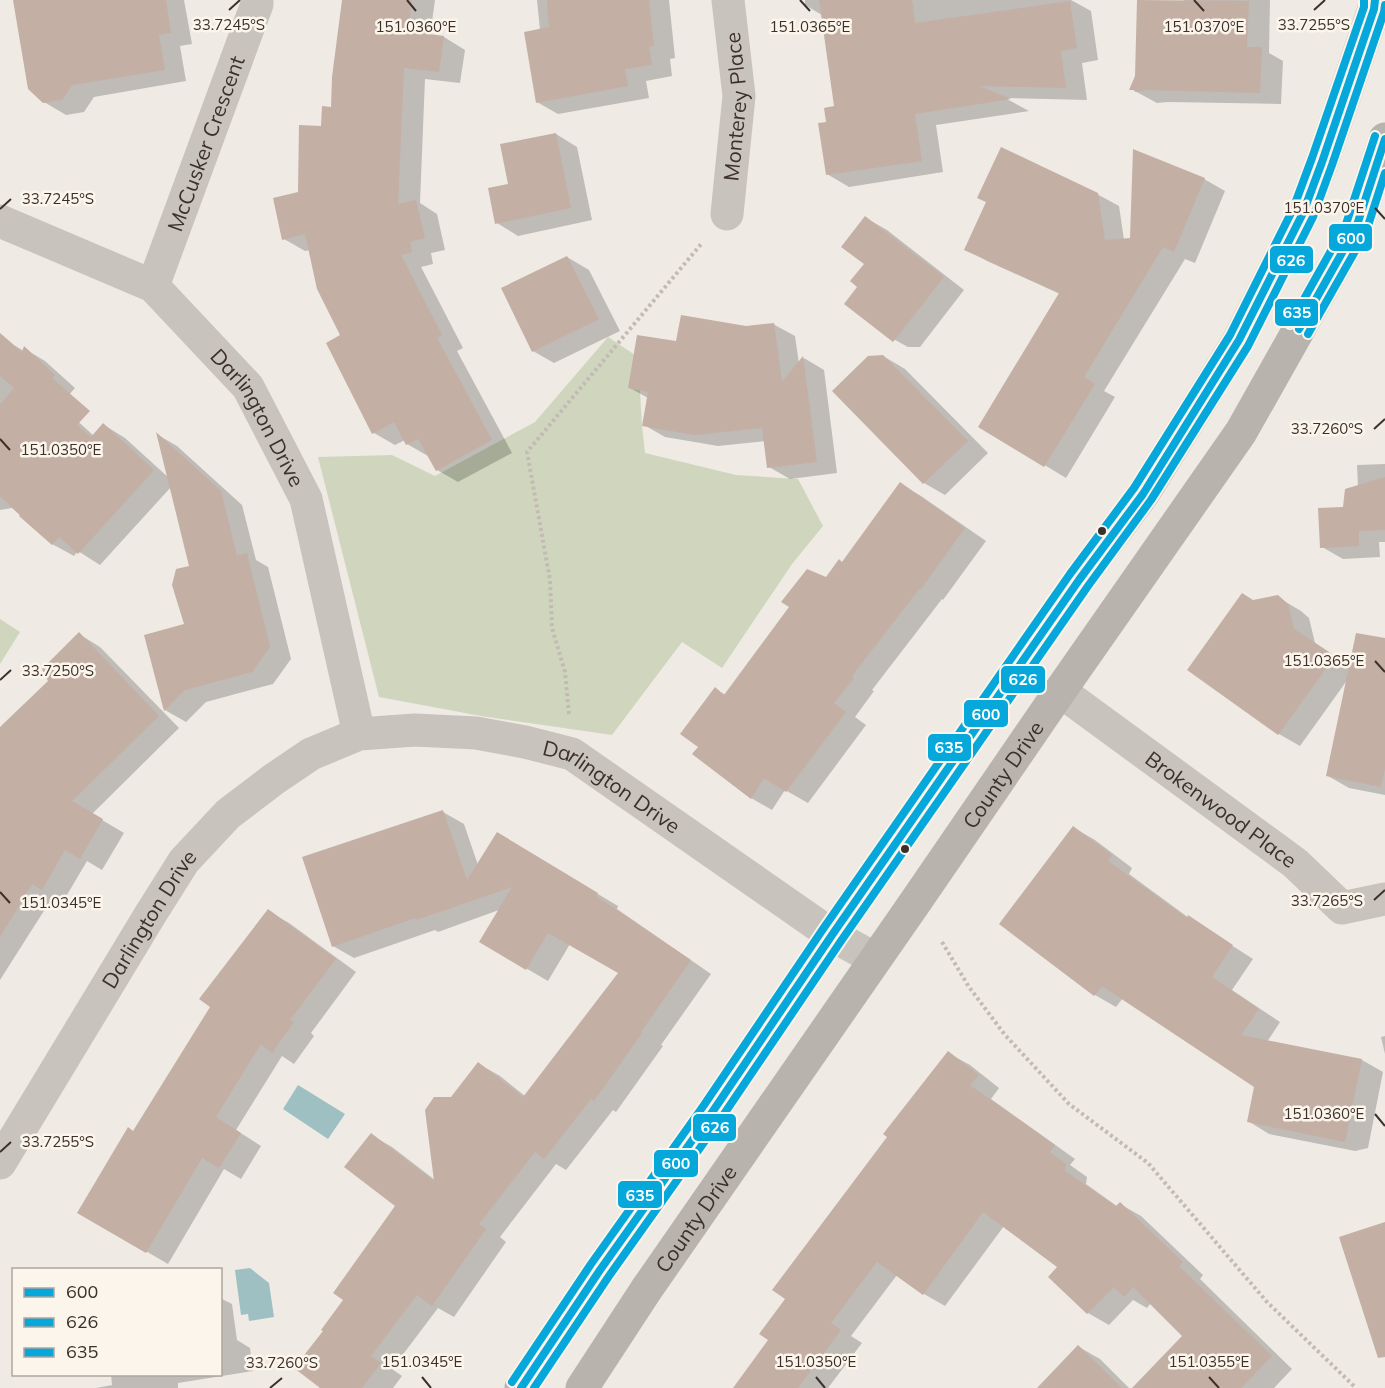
<svg xmlns="http://www.w3.org/2000/svg" width="1385" height="1388" font-family="Mulish,sans-serif">
	<style>
		.green { fill: #d0d6be }
		.water { fill: #9ec0c2 }
		.shadow { fill: #0003 }
		.building { fill: #c4afa5 }
		.lines { fill: none; stroke-linecap: round; stroke-linejoin: round }
		.path { stroke: #c2bbb5; stroke-width: 4; stroke-dasharray: 3 3; stroke-linecap: butt }
		.minor { stroke: #c9c3bd; stroke-width: 33 }
		.secondary { stroke: #b9b3ad; stroke-width: 33 }
		.bus-1-casing { stroke: #fbf5ec; stroke-width: 12 }
		.bus-2-casing { stroke: #fbf5ec; stroke-width: 12 }
		.bus-3-casing { stroke: #fbf5ec; stroke-width: 12 }
		.bus-1 { stroke: #06a8db; stroke-width: 8 }
		.bus-2 { stroke: #06a8db; stroke-width: 8 }
		.bus-3 { stroke: #06a8db; stroke-width: 8 }
		.ticks { fill: none; stroke: #3b302a; stroke-width: 2 }
		.bus-dot { fill: #3b302a; stroke: #fbf5ec; stroke-width: 2 }
		.labels { text-anchor: middle; dominant-baseline: central; stroke-width: 5; stroke-linejoin: round; paint-order: stroke }
		.street-label { font-size: 21px; fill: #3b302a; stroke: #fbf5ec }
		.ticks-label { font-size: 15px; text-anchor: middle; fill: #3b302a; stroke: #fbf5ec; stroke-width: 5; stroke-linejoin: round; paint-order: stroke }
		.line-badge { stroke: #fbf5ec; stroke-width: 2 }
		.badge-label { font-size: 16px; text-anchor: middle; font-weight: bold; fill: #fff }
	</style>
	<rect width="100%" height="100%" fill="#efeae4"/>
	<path class="green" d="M608,337l30,20 4,69 3,27 91,22 62,4 25,47 -31,38 -70,104 -40,-26 -70,93 -131,-19 -102,-19 -61,-240 74,-2 43,21 100,-54z
		M0,619l20,13 -20,32z"/>
	<path class="water" d="M298,1085l47,29 -17,25 -45,-30z
		M250,1268l19,15 5,34 -25,4 -1,-7 -7,1 -6,-45z"/>
	<path class="shadow" d="M15,0h169l8,44 -12,2 6,35 -92,16 -10,15 -18,3 -22,-13z
		M343,0h92l-5,36 14,1 21,13 -5,33 -35,-4 -5,124 17,11 8,36 -14,3 2,11 -12,3 42,81 -6,3 55,102 -54,29 -21,-12 -9,-14 -21,-12 -2,-4 -10,5 -21,-12 -32,-97 -32,-86 -5,1 -21,-12 39,-112 10,-19z
		M537,0h132l6,58 -5,1 2,17 -26,5 3,17 -91,16 -21,-12 3,-72z
		M805,0h266l20,11 7,49 -16,3 5,37 -82,-2 24,13 -93,14 7,47 -94,15 -22,-13 1,-51 7,-15 -13,-93 -17,-10z
		M1184,0h86l-1,53 14,8 -2,43 -113,-2 -11,1 -26,-14z
		M556,134l21,13 15,73 -74,16 -21,-13 12,-38z
		M1204,179l21,12 -30,72 -10,-4 -81,132 11,6 -49,81 -86,-52 80,-132 -73,-33 -21,-12 131,-55 22,12 5,34h8z
		M866,218l21,12 77,60 -44,57h-12l-22,-12 -20,-71z
		M567,257l22,13 31,61 -66,32 -21,-12z
		M773,324l22,12 4,28 5,-6 20,12 13,103 -47,6 -21,-12 -3,-26 -48,5 -53,-9 -21,-12 4,-27 -18,-10 48,-45 68,-16z
		M10,343l14,8 1,-2 20,12 30,27 -15,17 34,31 10,-11 21,13 44,40 -11,-43 19,11 65,59 14,55 12,7 23,92 -18,25 -67,18 -20,20 -21,-12 21,-85 5,-58 -20,-80 -71,78 -22,-14 -4,5 -22,-12 -40,-36 -12,2v-155z
		M883,356l22,13 83,84 -43,42 -21,-12z
		M1385,464v78h-6l1,15 -37,2 -21,-12 36,-60 -1,-22z
		M900,484l21,12 65,45 -43,59 -1,-1 -70,91 2,1 -19,26 11,8 -58,78 -23,-13 -13,20 -21,-12 -51,-52 15,-57 11,6 100,-116 17,-15z
		M1279,598l22,13 8,7 6,25 36,24 34,-27v155l-36,-7 -21,-12 20,-97 -48,67 -21,-12 -90,-64 65,-68z
		M79,634l21,13 79,81 -87,86 32,19 -22,37 -15,-9 -23,39 -10,-5 -54,85v-207l50,-92z
		M443,812l21,12 14,41 40,-19 100,60 -1,3 94,65 -50,71 2,1 -47,66 -3,-2 -47,60 -10,-6 -56,73 6,5 -52,75 -16,-9 -46,61 10,7 -9,12h-71l3,-57 20,-31 52,-94 -26,-71 21,12 43,33 17,-82 27,-34 21,12 25,20 95,-123 -50,-29 -22,37 -67,-39 18,-32 -61,22 -3,-2 -81,28 -21,-12z
		M1074,828l21,12 37,28 -3,6 60,44 64,41 -21,31 48,32 -13,20 95,18 21,12 -15,76 -13,3 -86,-17 -21,-13 7,-35 -132,-88 -7,9 -21,-12 -94,-71z
		M268,911l21,12 67,49 -45,61 3,3 -20,28 -12,-8 -46,74 25,16 -20,33 -17,-10 -56,95 -89,-52 55,-79 78,-126z
		M1385,1036v18l-4,-17z
		M948,1053l22,12 29,23 -8,11 84,60 -5,6 17,12 -1,7 32,23 2,-3 21,12 62,59 -3,4 92,90 -18,19h-140l50,-52 -33,-33 -4,5 -14,-8 -24,25 -21,-12 -38,-37 9,-9 -55,-41 -59,80 -21,-12 -27,-19 -46,61 11,7 -34,45h-93l35,-48 17,-41 102,-162z
		M220,1298l12,6 5,36 13,8 3,23 -75,12v5h-82l16,-3 -1,-11h109z
		M1079,1347l21,12 29,29h-73z"/>
	<path class="building" d="M13,0h153l5,33 -12,2 6,35 -93,15 -10,15 -19,3 -15,-14z
		M342,0h70l-4,31 36,5 -5,36 -35,-4 -6,136 18,-4 9,38 -15,4 2,10 -11,3 41,80 -5,3 55,102 -56,31 -18,-32 -12,6 -12,-23 -22,12 -46,-91 14,-8 -23,-46 -12,-55 -23,6 -9,-42 25,-6 1,-67 22,1 1,-20 9,1 1,-30z
		M547,0h102l5,46 -5,1 3,18 -27,4 3,17 -92,17 -12,-71 25,-5z
		M819,0h93l3,23 155,-22 7,47 -16,3 5,37 -87,-2 32,13 -96,15 7,47 -96,14 -8,-52 8,-1 -2,-14 10,-2z
		M1137,0l112,1 -2,46h15l-2,46 -114,-3 -11,2v-2h-6l6,-14z
		M556,133l15,75 -76,16 -7,-36 20,-4 -8,-40z
		M1001,147l97,46 7,47 25,-2 3,-89 72,29 -31,74 -11,-5 -79,130 11,7 -51,83 -66,-40 81,-134 -95,-43 22,-48 -9,-4z
		M865,216l79,61 -51,65 -49,-38 13,-17 -7,-6 14,-17 -23,-17z
		M567,256l32,63 -67,33 -31,-64z
		M681,315l65,11 28,-3 8,59 21,-26 14,106 -50,6 -5,-40 -67,7 -53,-9 6,-34 -20,-4 9,-53 39,6z
		M0,333l22,19 2,-6 31,29 -3,3 38,33 -13,14 14,12 12,-14 51,47 -76,84 -19,-17 -7,8 -33,-29 1,-1 -20,-19v-91l14,-17 -14,-12z
		M883,355l85,86 -45,43 -91,-93 36,-35z
		M156,432l65,59 16,65 10,-3 23,94 -18,25 -67,18 -21,21 -20,-76 40,-11 -12,-39 4,-16 13,-3z
		M1385,477v53l-26,1v15l-39,2 -2,-40 25,-1 2,-18z
		M900,482l65,46 -44,61 -1,-1 -68,88 2,2 -20,25 12,9 -60,80 -22,-14 -13,21 -59,-45 6,-7 -18,-13 35,-47 9,8 65,-88 -8,-5 26,-33 19,8 13,-18 3,3z
		M1242,593l11,7 25,-5 10,9 6,25 41,27 -57,79 -91,-65z
		M79,632l80,84 -87,85 31,18 -23,40 -15,-9 -23,40 -10,-6 -32,53v-210l48,-46 -6,-12z
		M1356,633l29,5v131l-4,18 -55,-11z
		M443,810l24,70 30,-48 101,61 -2,3 95,64 -50,72 1,1 -48,68 -3,-2 -47,60 -9,-7 -56,72 7,5 -54,77 -15,-11 -46,61 10,7 -19,25h-42l-26,-20 29,-37 -2,-1 22,-30 -10,-7 62,-87 -51,-39 27,-34 63,48 -9,-71 9,-13h17l27,-35 45,35 95,-124 -70,-40 -22,37 -47,-28 33,-55 -96,33 -1,-2 -83,29 -30,-90z
		M1073,826l39,29 -4,6 79,57 1,-3 45,30 -21,32 47,32 -18,26 121,24 -17,83 -98,-20 7,-35 -152,-101 -8,10 -95,-72z
		M268,909l68,50 -46,61 4,2 -22,31 -11,-9 -45,73 25,16 -22,35 -17,-10 -56,95 -69,-40 51,-86 5,4 77,-124 -11,-8z
		M948,1051l31,24 -9,10 85,60 -5,7 16,12 -1,7 51,35 4,-4 63,60 -4,4 93,90 -31,32h-109l50,-52 -49,-49 -9,10 -10,-10 -27,27 -39,-37 9,-10 -74,-55 -60,83 -46,-33 -46,61 10,7 -43,58h-65l35,-48 -9,-6 26,-35 -13,-9 115,-153 -4,-3z
		M1385,1222v135l-7,1 -39,-121z
		M1078,1345l44,43h-85z"/>
	<g class="lines">
		<path class="path" d="M569,714l-4,-42 -13,-44 -2,-48 -23,-128 175,-209
			M942,942l27,45 36,48 64,69 79,59 119,139 89,86"/>
		<g class="minor">
			<path id="s1" d="M727,214l12,-118 -11,-96"/>
			<path id="s2" d="M0,221l153,65 95,101 58,112 53,235"/>
			<path id="s3" d="M153,286l104,-282v-4"/>
			<path id="s4" d="M1060,691l235,172 47,45 43,-9"/>
			<path id="s5" d="M0,1163l150,-248 34,-54 44,-47 46,-35 37,-25 48,-20 56,-4 61,3 49,9 47,12 260,181 43,24"/>
		</g>
		<g class="secondary">
			<path d="M521,1388l79,-118 113,-159 119,-176 247,-355 64,-86 96,-154 64,-127 19,-51 52,-153 1,-9"/>
			<path id="s6" d="M582,1388l64,-98 270,-389 144,-210 181,-259 115,-204 29,-89"/>
		</g>
		<defs>
			<path id="bus-1" d="M1299,329l57,-101 29,-89
				M521,1388l79,-118 113,-159 119,-176 247,-355 64,-86 96,-154 64,-127 19,-51 52,-153 1,-9"/>
			<path id="bus-2" d="M1308,334l58,-102 19,-59
				M534,1388l75,-112 113,-159 119,-176 247,-355 63,-86 97,-154 65,-129 19,-52 52,-153 1,-7"/>
			<path id="bus-3" d="M1290,324l56,-100 29,-88
				M512,1382l79,-118 113,-159 119,-176 247,-355 64,-86 96,-153 63,-126 19,-51 52,-151v-7"/>
		</defs>
		<use href="#bus-1" class="bus-1-casing"/>
		<use href="#bus-2" class="bus-2-casing"/>
		<use href="#bus-3" class="bus-3-casing"/>
		<use href="#bus-1" class="bus-1"/>
		<use href="#bus-2" class="bus-2"/>
		<use href="#bus-3" class="bus-3"/>
	</g>
	<path class="ticks" d="M407,0l9,11M800,0l10,11M1194,0l10,11M229,10l11,-10M1314,10l11,-10M1375,208l10,11M0,209l11,-10M1374,429l11,-10M0,439l10,11M1375,661l10,11M0,680l11,-10M0,892l10,11M1374,900l11,-10M1375,1114l10,12M0,1152l11,-10M422,1377l9,11M816,1377l9,11M1209,1377l10,11M270,1388l12,-10"/>
	<g class="bus-dot">
		<circle cx="1102" cy="531" r="5"/>
		<circle cx="905" cy="849" r="5"/>
	</g>
	<g class="labels">
		<g class="street-label">
			<text stroke="none"><textPath href="#s1" startOffset="108">Monterey Place</textPath></text>
			<text stroke="none"><textPath href="#s3" startOffset="152">McCusker Crescent</textPath></text>
			<text stroke="none"><textPath href="#s2" startOffset="336">Darlington Drive</textPath></text>
			<text stroke="none"><textPath href="#s6" startOffset="744">County Drive</textPath></text>
			<text stroke="none"><textPath href="#s5" startOffset="838">Darlington Drive</textPath></text>
			<text stroke="none"><textPath href="#s4" startOffset="200">Brokenwood Place</textPath></text>
			<text stroke="none"><textPath href="#s5" startOffset="286">Darlington Drive</textPath></text>
			<text stroke="none"><textPath href="#s6" startOffset="204">County Drive</textPath></text>
		</g>
	</g>
	<g class="ticks-label">
		<text x="229" y="30">33.7245°S</text>
		<text x="1314" y="30">33.7255°S</text>
		<text x="1204" y="32">151.0370°E</text>
		<text x="416" y="32">151.0360°E</text>
		<text x="810" y="32">151.0365°E</text>
		<text x="58" y="204">33.7245°S</text>
		<text x="1324" y="213">151.0370°E</text>
		<text x="1327" y="434">33.7260°S</text>
		<text x="61" y="455">151.0350°E</text>
		<text x="1324" y="666">151.0365°E</text>
		<text x="58" y="676">33.7250°S</text>
		<text x="1327" y="906">33.7265°S</text>
		<text x="61" y="908">151.0345°E</text>
		<text x="1324" y="1119">151.0360°E</text>
		<text x="58" y="1147">33.7255°S</text>
		<text x="422" y="1367">151.0345°E</text>
		<text x="816" y="1367">151.0350°E</text>
		<text x="1209" y="1367">151.0355°E</text>
		<text x="282" y="1368">33.7260°S</text>
	</g>
	<g class="line-badge">
		<rect x="1328" y="223" width="45" height="29" rx="6" fill="#06a8db"/>
		<rect x="1269" y="245" width="45" height="29" rx="6" fill="#06a8db"/>
		<rect x="1274" y="298" width="45" height="29" rx="6" fill="#06a8db"/>
		<rect x="1000" y="665" width="46" height="29" rx="6" fill="#06a8db"/>
		<rect x="963" y="699" width="46" height="29" rx="6" fill="#06a8db"/>
		<rect x="927" y="733" width="45" height="29" rx="6" fill="#06a8db"/>
		<rect x="692" y="1113" width="45" height="29" rx="6" fill="#06a8db"/>
		<rect x="653" y="1149" width="46" height="29" rx="6" fill="#06a8db"/>
		<rect x="617" y="1180" width="46" height="29" rx="6" fill="#06a8db"/>
	</g>
	<g class="badge-label">
		<text x="1351" y="244">600</text>
		<text x="1291" y="266">626</text>
		<text x="1297" y="318">635</text>
		<text x="1023" y="685">626</text>
		<text x="986" y="720">600</text>
		<text x="949" y="753">635</text>
		<text x="715" y="1133">626</text>
		<text x="676" y="1169">600</text>
		<text x="640" y="1201">635</text>
	</g>
	<rect x="12" y="1268" width="210" height="108" fill="#fbf5ec" stroke="#aea69e" stroke-width="1.5"/>
	<rect x="24" y="1288" width="30" height="9" fill="#06a8db" stroke="#aea69e" stroke-width="1.5"/>
	<text x="66" y="1298" font-size="18" fill="#3b302a">600</text>
	<rect x="24" y="1318" width="30" height="9" fill="#06a8db" stroke="#aea69e" stroke-width="1.5"/>
	<text x="66" y="1328" font-size="18" fill="#3b302a">626</text>
	<rect x="24" y="1348" width="30" height="9" fill="#06a8db" stroke="#aea69e" stroke-width="1.5"/>
	<text x="66" y="1358" font-size="18" fill="#3b302a">635</text>
</svg>
